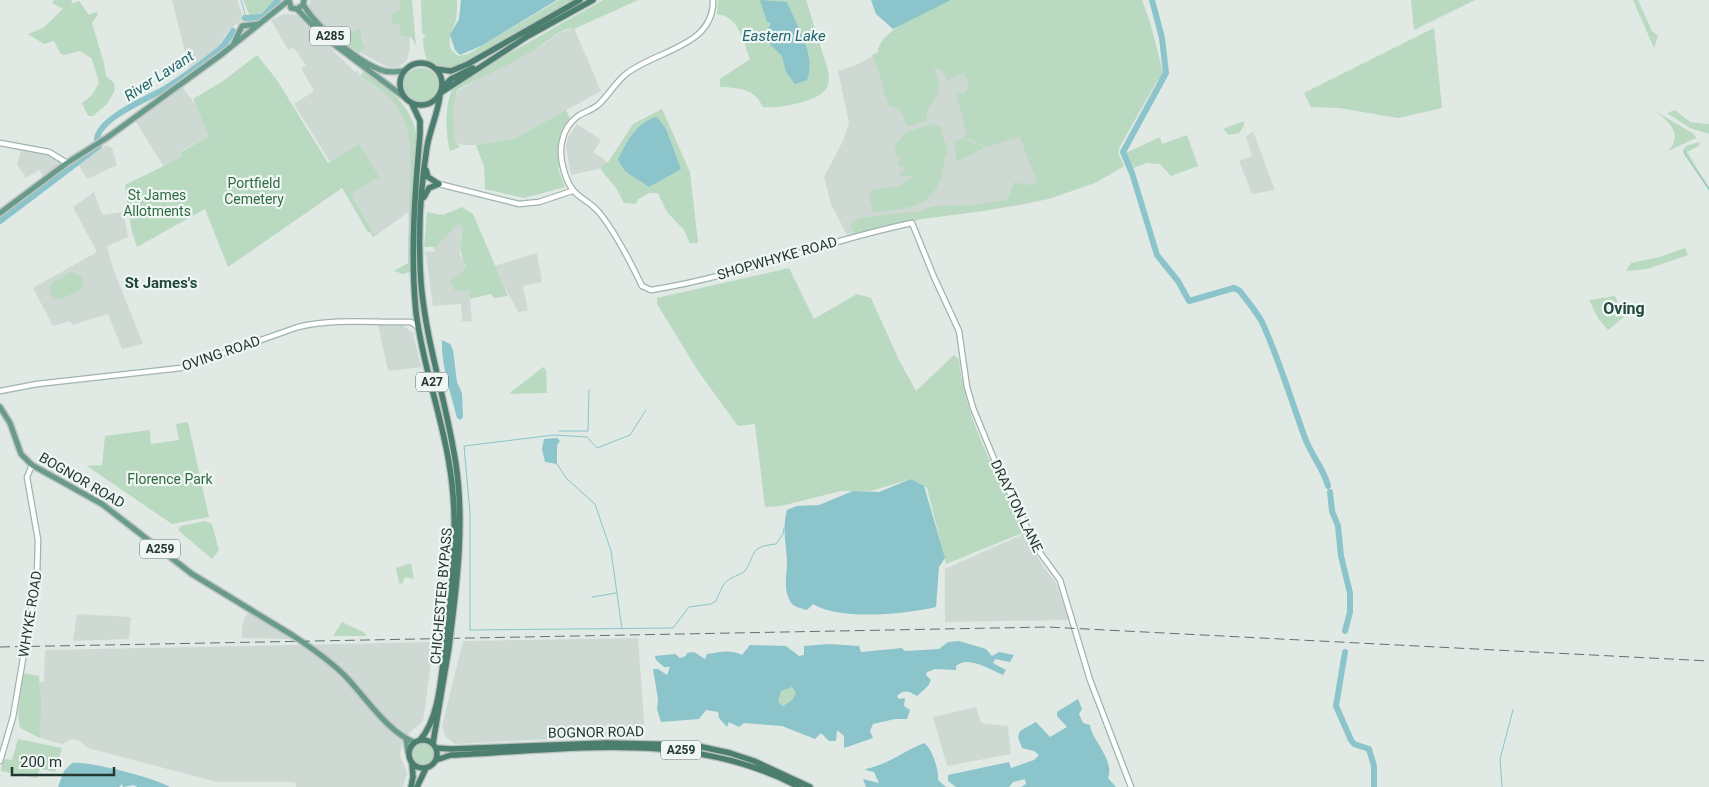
<svg xmlns="http://www.w3.org/2000/svg" width="1709" height="787" font-family="Roboto,sans-serif">
	<style>
		.built { fill: #ced9d3 }
		.green { fill: #bad9c1 }
		.water { fill: #8bc4ca; fill-rule: evenodd }
		.lines { fill: none; stroke-linecap: round; stroke-linejoin: round }
		.stream { stroke: #8bc4ca; stroke-width: 1 }
		.river { stroke: #8bc4ca; stroke-width: 6 }
		.secondary-casing { stroke: #a0b4ac; stroke-width: 7 }
		.primary-casing { stroke: #bdc3c1; stroke-width: 8 }
		.trunk-casing { stroke: #bdc3c1; stroke-width: 8 }
		.secondary { stroke: #fff; stroke-width: 4.5 }
		.primary { stroke: #689b8b; stroke-width: 5 }
		.trunk { stroke: #4c7e70; stroke-width: 5.5 }
		.rail { stroke: #5c746c; stroke-width: 1; stroke-dasharray: 10 5; stroke-linecap: butt }
		.primary-bridge-casing { stroke: #bdc3c1; stroke-width: 8; stroke-linecap: butt }
		.trunk-bridge-casing { stroke: #bdc3c1; stroke-width: 8; stroke-linecap: butt }
		.primary-bridge { stroke: #689b8b; stroke-width: 5 }
		.trunk-bridge { stroke: #4c7e70; stroke-width: 5.5 }
		.labels { text-anchor: middle; dominant-baseline: central; stroke-width: 4.5; stroke-linejoin: round; paint-order: stroke }
		.shield { fill: #f0f6f3; stroke: #60716b; stroke-width: 1 }
		.shield-label { font-size: 12px; font-weight: bold; fill: #223831 }
		.park-label { font-size: 14px; fill: #306b44; stroke: #f0f6f3 }
		.street-label { font-size: 14px; fill: #223831; stroke: #f0f6f3 }
		.water-label { font-size: 15px; font-style: italic; fill: #21666e; stroke: #f0f6f3 }
		.neighbourhood-label { font-size: 15px; font-weight: bold; fill: #20483c; stroke: #f0f6f3 }
		.quarter-label { font-size: 16px; font-weight: bold; fill: #20483c; stroke: #f0f6f3 }
	</style>
	<rect width="100%" height="100%" fill="#e0e9e4"/>
	<path class="built" d="M172,0h65l7,18 -15,12 -13,20 -27,18z
		M310,0h98l2,47 -3,14 -10,6h-10l-37,-20 -36,-31 -5,-9z
		M284,14l13,1 58,57 3,-1 2,5 32,22 14,24 4,20 -1,72 -2,-1 -32,23 -24,-42 27,-17 -19,-33 -29,18 -36,-58 20,-13 -13,-23 5,-3 -13,-18 -5,3 -17,-30z
		M574,28l27,63 -85,47 -40,7h-15l-6,-3 -2,-31 4,-20 88,-48 14,-10z
		M900,42l263,30 -43,74 -2,7 6,13 -29,17 -47,16 -26,6 -101,14 -74,16 -16,-31 -7,-27 19,-36 6,-18 -11,-52 18,-6z
		M181,85l19,26 9,25 -28,15 2,6 -19,10 -29,-47z
		M577,124l24,16 -8,12 16,11 -7,5 -31,7 -5,-28 2,-10z
		M1253,131l17,46 5,13 -23,4 -13,-33 13,-5 -6,-19z
		M106,145l6,3 5,17 -30,14 -8,-14z
		M21,150l25,4 10,4 7,7 -18,13 -6,-8 -13,8 -9,-14z
		M94,192l8,23 21,-3 5,25 -21,9 6,23 30,75 -21,5 -14,-35 -36,11 -2,-4 -17,5 -20,-38 64,-36 -24,-45z
		M459,222l4,7 -3,8v18l6,9 -7,12 10,14 3,31 -12,1 2,-4 -1,-14 -28,2 -7,-51 -3,-3 13,-1 -3,-3z
		M537,253l5,29 -19,4 5,25 -10,1 -24,-46z
		M378,324l24,1 11,8 8,34 -33,4z
		M1026,533l13,27 18,25 12,35 -124,2v-53z
		M249,611l42,28 -49,-1v-12l3,-9z
		M77,614l54,3 -2,22 -56,2z
		M638,638l7,96 -190,10 -9,-7 -4,-11 21,-85z
		M434,642l-11,79 -16,14 -5,8 -2,13 7,17 -4,14h-107l-1,-5h-78l-129,-34 -10,-8 -6,-1 -10,5 -22,-6v-56h4l1,-32z
		M976,707l5,16 27,3 3,28 -64,12 -14,-49z"/>
	<path class="green" d="M54,0h18l-1,4 8,-3 10,14 7,-3 2,2 -6,9 12,40 2,13 8,7 1,7 -8,14 -14,12h-5l-6,-13 10,-8 7,-12 -7,-24 -12,-8 -16,4 -4,-2 -6,-12 -10,3 -16,-10 15,-6 20,-19 -11,-6z
		M243,0h38l-22,17 -8,1z
		M400,0h12l4,45 -5,-8 -10,-1 -1,-12 -8,1 -1,-11 9,-3z
		M421,0h36c0,7 0,14 -1,20 -4,14 -14,26 3,36l9,-2 91,-54h14l-103,61 -14,5 -20,3c-12,-9 -12,-17 -13,-31l3,-2 -4,-3z
		M603,0h35l-64,29c-10,-3 -22,9 -30,14 -23,17 -61,33 -87,47l-4,21 2,31 5,5 -10,4c-5,-19 -6,-50 5,-67z
		M718,0h88l22,70c1,7 2,13 -2,19 -8,13 -49,20 -63,18 -9,-19 -24,-19 -43,-20v-8l30,-20c-7,-17 -10,-42 -33,-45z
		M951,0h191l8,22 13,50 -2,6 -6,5 -35,63 -2,7 6,13 -29,17 -47,16 -64,12 -63,8 -67,14 -3,-8 9,-7 61,-7 12,-5 37,-1 38,-5 6,-18 13,3 10,-2 -17,-46 -34,10 -23,-11 4,-2 -11,-42 8,2 5,-9 -5,-12 -17,7 -4,-9 -9,-3 6,16 -2,3 1,5 -13,20 1,8 -20,7 -7,-17 -12,-5c-6,-18 -7,-34 -16,-50l6,-3c0,-22 54,-43 73,-52z
		M1411,0h64l-61,30z
		M1633,0h5l14,31 6,5 -4,12z
		M1434,28l8,80 -44,10 -59,-10 -28,-1 -7,-14z
		M361,29l1,15 3,2 -6,7 -13,-9c1,-11 5,-13 15,-15z
		M257,55l20,25 51,83 31,-19 20,33 -28,17 24,42 -2,1 -3,-5h-2l-26,-44 -114,79 -23,-58 -68,38 -6,-19 -6,-43 57,-28 -1,-5 28,-16 -16,-37 30,-18z
		M403 86a18 18 0 1 1 36 0a18 18 0 1 1-36 0Z
		M364,71c7,2 12,9 19,14 18,15 30,28 34,52l-5,134 -9,3 -9,-3 14,-8 2,-121c-7,-37 -20,-47 -50,-66z
		M662,109l28,63 8,71h-8l-6,-13 -17,-18 -9,-19h-9l-11,6 -2,5 -12,-1 -8,-15 -15,-18v-3l8,-6 24,-37z
		M566,110l4,8c-12,15 -15,30 -9,49l-3,1 7,19 -41,11 -39,-9 -1,-23 -8,-21 40,-7z
		M1675,110l15,12 19,2v10l-19,-6 -23,-15z
		M1655,111l39,23 2,4 -28,13c16,-17 1,-29 -13,-40z
		M1241,122h3v4l-5,7 -10,2 -6,-6z
		M931,124l11,3v9l6,12c0,6 -3,7 -4,13 -6,47 -31,47 -71,51l-4,-14 3,-8 29,-4 12,-10h-13l-1,-4 6,-1 -2,-4 -5,-1 -1,-4 4,-3 -5,-4 -1,-11 11,-11z
		M1187,135l11,31 -27,10 -11,-12 -13,-1 -14,5 -7,-15 34,-16 2,7z
		M964,138l21,10 -28,13 -3,-19z
		M1699,142l1,3 -13,7 22,35v4l-26,-39 3,-6z
		M462,207l11,7 35,82 -14,2 -3,-4 -21,5 -1,-9 -14,1 -4,-11 8,-4 7,-11c-7,-12 -7,-23 -3,-36l-4,-7 -23,25h-12l3,-35 16,3z
		M1685,248l3,7 -41,14 -21,2 5,-8 29,-6z
		M789,268l25,51 43,-25 14,4 27,60 18,33 38,-36 5,4c6,63 39,116 66,173l-79,32 -19,-76 -16,-9 -40,12h-30l-60,15 -16,1 -10,-83 -17,2 -40,-55 -41,-67v-6z
		M71,272l10,4 2,5 -2,8 -19,10 -10,-2 -2,-7 1,-6z
		M1615,296l9,21 -16,13 -10,-12 -9,-18z
		M543,367l3,3 1,23 -36,1 -1,-1z
		M188,422l21,95 -37,7 -85,-58 15,-1 3,-29 45,-6 1,14 28,-4 -3,-16z
		M205,521l7,3 7,26 -7,9 -34,-29 3,-4z
		M411,563l3,16 -9,-2 -3,7 -3,-1 -3,-15z
		M342,622l23,11 1,3h-33z
		M23,673l16,3 2,25 -1,37 -20,-10 -2,-14z
		M789,686l4,2 3,5 -4,7 -9,6 -5,-4c-1,-8 4,-12 11,-16z
		M18,739l44,9 -7,24 -15,-3 -3,9 -36,-7 2,-12 9,1z
		M412 754a11 11 0 1 1 22 0a11 11 0 1 1-22 0Z"/>
	<path class="water" d="M461,0h96l-74,45 -23,10 -5,-5 -5,-15 9,-16z
		M760,0l27,2c9,23 30,53 20,78l-12,4 -9,-12 -4,-16 -12,-12 -4,-10 5,-11 -4,-1z
		M871,0h80l-58,29 -17,-15z
		M657,117l9,12 15,40 -32,18c-10,-9 -25,-11 -31,-28 10,-18 18,-37 39,-42z
		M442,340l8,4 3,6 4,32 5,11 1,23 -2,4 -4,-2c-6,-25 -16,-52 -15,-78z
		M557,438l3,3 -3,4v19l-12,-2 -3,-13 2,-10z
		M911,479l13,7 21,72 -6,9 -3,40c-30,7 -96,14 -123,-3l-6,6c-7,-2 -14,-3 -17,-9 -7,-12 -3,-27 -3,-40 -1,-18 -5,-33 0,-51l10,-4 22,-1 34,-14 26,1z
		M959,641l27,8 6,7 7,-4 15,3 -4,7 -15,-3 -2,4 13,7 -3,5c-13,-5 -35,-20 -47,-9v4l-21,-1 -8,3 -1,3 5,5 -3,6 -11,10c-8,-5 -13,-7 -20,0l2,3 6,-1 -1,8 6,4 -3,9h-12l-22,5 -3,7 3,7 -29,10v-12l-7,-6 -1,11h-7l-8,-8 -6,6 -33,-13 -38,-3 -5,4 -10,-5 -2,5 -8,-9 -1,-6 -12,-2 -7,9 -38,3 -4,-13 1,-10 -5,-30h5l9,6 3,-8h-6l-8,-7 -1,-4 20,-2 5,4 6,-2 1,-3 7,-1 11,7 2,-5c14,-2 22,-5 35,1l8,-10 36,1 13,10 5,-1v-9l25,-2 30,2 2,6 41,-4 3,3 34,-2 9,-7zM792,687l4,6 -4,7 -9,6 -5,-4 3,-11z
		M1078,699l4,10 -3,5 4,9 7,2c2,16 25,35 18,53l8,9h-95l5,-3 -1,-5 -12,3 -4,5h-53l-8,-6v-6l61,-13 2,6 23,-8 5,-5 -5,-4 -12,-3 -4,-11 2,-6 16,-9 14,15 17,-10 -10,-11v-4z
		M924,743c8,5 15,27 14,37l8,7h-80l-3,-8 16,4 -5,-11 -9,-2 1,-1c25,-6 36,-17 58,-26z
		M72,763c18,-2 82,15 98,24h-33l-3,-2 -11,2 -1,-3 -3,3h-61l6,-16z"/>
	<g class="lines">
		<path class="stream" d="M241,0l5,17
			M1684,150l2,6 23,33
			M646,410l-16,25 -33,13 -10,-11 -33,-2 -90,11 6,67v117l203,-2 16,-21 22,-3 5,-3c9,-21 7,-19 28,-29 13,-17 3,-25 32,-28l7,-10 1,-6
			M559,431h29l1,-41
			M557,464l9,14 29,26 16,47 11,78
			M592,597l24,-4
			M1502,787l-2,-28 13,-49"/>
		<path class="river" d="M1152,0l10,38 4,35 -43,79 9,21 25,82 21,26 11,20 45,-13 6,3c7,10 16,20 22,31 17,37 29,78 43,116 6,17 19,31 23,48
			M245,18l18,-1 15,-17
			M97,139c2,-21 52,-41 69,-51 18,-11 36,-25 53,-38 6,-5 10,-13 14,-19
			M0,221l99,-75
			M1330,492l2,19 6,15 3,30 9,37v19l-5,19
			M1345,652l-9,54 15,34 3,4 15,5 5,17v21"/>
		<defs>
			<path id="secondary" d="M713,0c1,47 -57,50 -87,74 -11,9 -18,22 -28,31 -6,5 -14,7 -20,11 -18,13 -20,36 -14,55 9,31 23,24 38,45 16,21 29,47 40,70l9,4c89,-14 173,-49 261,-67l22,54 25,54 8,56 6,21 26,63 39,79 22,30 30,100 41,107
				M0,143l49,9 18,11
				M439,184l80,20 20,-2 33,-11
				M0,391l37,-7 144,-16 117,-41c39,-9 75,-4 113,-5l7,5
				M0,761l13,-44 24,-140 1,-37 -11,-63 5,-12"/>
			<path id="primary" d="M289,0l2,8 6,1 6,-4 1,-5
				M303,4c13,23 57,60 81,67 7,2 14,0 20,0
				M297,9l26,27 81,61
				M234,43l8,-17 17,-2
				M0,213l67,-50 41,-26 114,-83 67,-54
				M0,407l10,16 11,31 11,11 70,39 90,70 100,61
				M304,643c15,11 30,21 43,35 18,19 42,55 67,64
				M406,739l2,13"/>
			<path id="trunk" d="M400 84a21 21 0 1 1 42 0a21 21 0 1 1-42 0Z
				M436,69l15,2 17,-7 112,-64
				M443,87l8,-8 22,-11
				M442,92l86,-56 65,-36
				M440,95c-2,18 -10,34 -13,52 -7,43 -9,92 -6,136 5,61 26,120 35,182 8,55 2,110 -5,165
				M412,104l8,17v13c-5,58 -10,119 -4,178 6,51 25,101 33,151 10,55 4,113 -2,167
				M426,170l2,7 11,7
				M424,197l5,-9 10,-4
				M409 754a14 14 0 1 1 28 0a14 14 0 1 1-28 0Z
				M420,740c20,-23 21,-65 25,-94
				M433,743l16,-96
				M436,748l15,1 155,-6 87,2 37,8 24,8 56,26
				M436,760l15,-5c116,-5 241,-26 348,32
				M411,787l2,-10 -1,-14
				M417,787l9,-19"/>
		</defs>
		<use href="#secondary" class="secondary-casing"/>
		<use href="#primary" class="primary-casing"/>
		<use href="#trunk" class="trunk-casing"/>
		<use href="#secondary" class="secondary"/>
		<use href="#primary" class="primary"/>
		<use href="#trunk" class="trunk"/>
		<path class="rail" d="M0,647l1047,-20 662,34"/>
		<defs>
			<path id="primary-bridge" d="M292,635l12,8"/>
			<path id="trunk-bridge" d="M445,646l2,-16
				M449,647l2,-17"/>
		</defs>
		<use href="#primary-bridge" class="primary-bridge-casing"/>
		<use href="#trunk-bridge" class="trunk-bridge-casing"/>
		<use href="#primary-bridge" class="primary-bridge"/>
		<use href="#trunk-bridge" class="trunk-bridge"/>
	</g>
	<g class="labels">
		<g class="shield">
			<rect x="310" y="26.5" width="40" height="19" rx="4"/>
			<rect x="416" y="372.5" width="32" height="19" rx="4"/>
			<rect x="140" y="539.5" width="40" height="19" rx="4"/>
			<rect x="661" y="740.5" width="40" height="19" rx="4"/>
		</g>
		<g class="shield-label">
			<text x="330" y="36">A285</text>
			<text x="432" y="382">A27</text>
			<text x="160" y="549">A259</text>
			<text x="681" y="750">A259</text>
		</g>
		<g class="park-label">
			<text x="254" y="183">Portfield<tspan x="254" dy="16">Cemetery</tspan></text>
			<text x="157" y="195">St James<tspan x="157" dy="16">Allotments</tspan></text>
			<text x="170" y="479">Florence Park</text>
		</g>
		<g class="street-label">
			<text transform="translate(777 258) rotate(-16)">SHOPWHYKE ROAD</text>
			<text transform="translate(221 353) rotate(-19)">OVING ROAD</text>
			<text transform="translate(82 480) rotate(30)">BOGNOR ROAD</text>
			<text transform="translate(1017 506) rotate(64)">DRAYTON LANE</text>
			<text transform="translate(441 596) rotate(-85)">CHICHESTER BYPASS</text>
			<text transform="translate(30 614) rotate(-81)">WHYKE ROAD</text>
			<text transform="translate(596 732) rotate(-1)">BOGNOR ROAD</text>
		</g>
		<g class="water-label">
			<text x="784" y="36">Eastern Lake</text>
			<text transform="translate(159 76) rotate(-33)">River Lavant</text>
		</g>
		<g class="neighbourhood-label">
			<text x="161" y="283">St James's</text>
		</g>
		<g class="quarter-label">
			<text x="1624" y="308">Oving</text>
		</g>
	</g>
	<path d="M12 767v8h102v-8" fill="none" stroke="#223831" stroke-width="2.5"/>
	<text x="20" y="767" font-size="15" fill="#223831" stroke="#f0f6f3" stroke-width="4" paint-order="stroke">200 m</text>
</svg>
